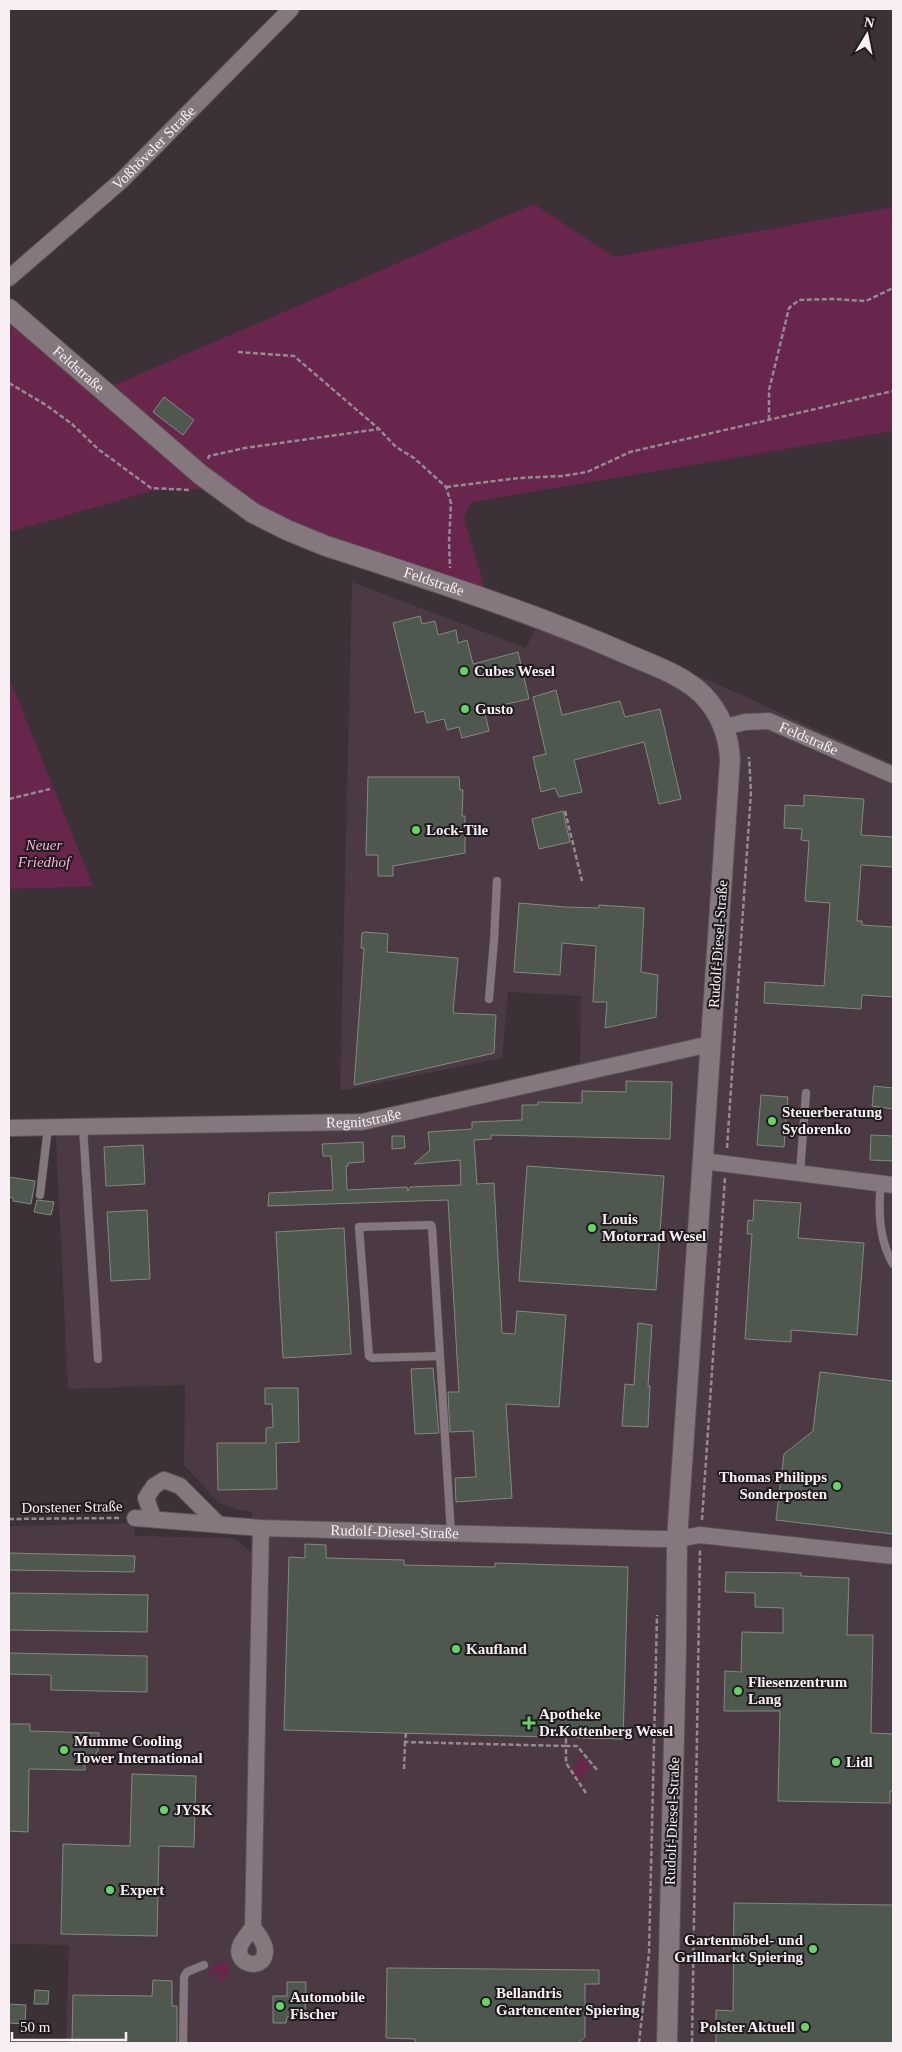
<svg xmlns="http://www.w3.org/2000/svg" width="902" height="2052" font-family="'Times New Roman',serif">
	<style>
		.built { fill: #4b3a43 }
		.green { fill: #69264d }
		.building { fill: #4f584f; stroke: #818a80 }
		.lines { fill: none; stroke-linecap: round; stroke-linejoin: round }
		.service-casing { stroke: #595155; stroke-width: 9 }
		.minor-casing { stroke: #595155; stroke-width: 18 }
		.tertiary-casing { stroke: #595155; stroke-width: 22 }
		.path { stroke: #948a8f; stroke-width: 2.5; stroke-dasharray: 5 2.5; stroke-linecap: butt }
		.service { stroke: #84777d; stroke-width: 8 }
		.minor { stroke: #84777d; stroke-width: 16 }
		.tertiary { stroke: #84777d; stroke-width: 20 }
		.poi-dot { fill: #65d467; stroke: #1f1a1d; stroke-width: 2 }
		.labels { text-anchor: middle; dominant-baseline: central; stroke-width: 4; stroke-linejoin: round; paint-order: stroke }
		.street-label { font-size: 15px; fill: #f7eff3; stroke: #1f1a1d }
		.poi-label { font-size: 15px; font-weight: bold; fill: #f7eff3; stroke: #1f1a1d; text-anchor: start }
		.park-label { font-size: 15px; font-style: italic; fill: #fab3d6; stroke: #1f1a1d }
	</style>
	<rect width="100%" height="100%" fill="#3c3136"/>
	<path class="built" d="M352,582l174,66 19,-38 172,74 176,80v1279h-827l3,-98 -60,-1v-418l125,-3 1,13 99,2 17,14 1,-40 -13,-2 -20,-7 -35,-38 1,-80 -117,4 -13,-269 303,-2 222,-55 1,-67 -73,-4 -6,66 -162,33z"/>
	<path class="green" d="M534,204l80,53 279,-50v224l-422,71 -7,16 22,75 -201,-67 -79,-37 -51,1 -146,42v-211l85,73z
		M9,678l84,208 -84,3z
		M579,1755l13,11 -5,4 -7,12 -8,-11 5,-7z
		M219,1963h9v12l-8,8 -4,-4 4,-4 -3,-3 -9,5 3,-9z"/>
	<path class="building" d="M164,397l30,23 -11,15 -30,-23z
		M420,616l2,8 13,-3 3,14 18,-5 2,13 9,-3 6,24 45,-12 11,47 -45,10 5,22 -27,7 -3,-11 -12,3 -3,-11 -17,4 -3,-12 -9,2 -22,-90z
		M556,690l6,25 58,-14 5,16 35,-8 21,90 -22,5 -15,-62 -70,18 8,32 -23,5 -4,-9 -14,4 -8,-35 13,-3 -13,-57z
		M368,777h91l1,13h3l-1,26h3v37l-72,13v10h-15v-21h-12z
		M804,795l60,4 -3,36 32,2v30l-32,-2 -4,56h5v4l31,2v70l-31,-2 -1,14 -97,-6 1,-21 59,4 6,-83 -25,-2 4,-60 -8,-1 1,-11 -18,-1 1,-23 19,1z
		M563,811l7,31 -31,7 -7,-30z
		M519,903l46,4 34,1v-3l45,3 -3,64 17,3 -2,42 -51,11 2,-26h-14l3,-56 -34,-3 -2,32 -46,-3z
		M365,932l23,2 -1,18 71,6 -5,55 43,2 -2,38 -140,32 10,-137h-3l1,-15z
		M626,1081l46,1 -2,57 -179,-4v4l-17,1 3,44 17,-1 8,150 13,1 2,-23 49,4 -7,92 -53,-3 6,94 -56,4 -1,-24 21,-1 -3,-46 -23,1 -2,-40h11l-11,-192 -180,6 1,-13 64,-3 -2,-34h-8l-1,-12 41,-2 1,20 -16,1v3h-2l1,24 60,-3 1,4 2,-4 51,-2 -1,-25 -46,4 16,-14 -2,-18 44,-3v-7l50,-2v-15h16v-3l44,1v-12l44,1z
		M874,1086l19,2v21l-21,-3z
		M761,1095l27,2 -4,50 -27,-2z
		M871,1135l22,1v25l-23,-1z
		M392,1136h12l1,12 -13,1z
		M143,1145l2,39 -39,2 -2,-39z
		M527,1166l137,10 -8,114 -137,-9z
		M9,1177l26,4 -4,23 -18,-3v-3l-4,-1z
		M37,1200l17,2 -3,13 -17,-3z
		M754,1200l47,3 -3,35 66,5 -7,92 -66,-5v12l-46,-3 7,-105h-5l1,-14 5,1z
		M147,1210l3,69 -39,2 -4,-69z
		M344,1228l7,126 -68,4 -7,-126z
		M638,1323l14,2 -4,61h2l-2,41 -26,-1 3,-42 9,1z
		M433,1368l6,65 -24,1 -4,-65z
		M820,1372l73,9v153l-117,-14 8,-66 29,-23z
		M265,1388h33l1,54 -23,1 1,46 -59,1 -1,-47h49v-15l7,-1 -1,-23h-7z
		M305,1544l21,1v13l78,2v5l91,2v-4l133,4 -5,172 -339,-9 5,-173 16,1z
		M9,1553l126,3 -1,16 -125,-2z
		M726,1572l75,1v3l48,2 -2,57h26l-2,98 22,1v57h-3v12l-112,-2 2,-90h-56l1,-40 16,1 1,-40 41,1v-25l-28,-1v-14l-30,-1z
		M9,1593l139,2 -1,37 -138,-2z
		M9,1653l138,3v36l-96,-2v-15l-42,-1z
		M9,1724h21v7l69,2 -1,18 -6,7 -7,5v7l-56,-1 -1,63 -19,-1z
		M132,1774l64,2 -2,71 -35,-1 -2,90 -96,-2 2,-90 67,2z
		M734,1903l159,2v138h-177v-33l17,1z
		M387,1968l212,2v14h-14v53l-7,6h-163v-4l-29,-1z
		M153,1980l19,1v25h5v37h-105l1,-48 79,1z
		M287,1982h19l-1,35h-18l-1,6h-13v-27h14z
		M35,1990l14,1 -1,13h-14z
		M9,2004l17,1 -1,19 -16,-1z"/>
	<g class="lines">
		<defs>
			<path id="service" d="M489,999l5,-59 3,-59
				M83,1127l15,232
				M800,1173l6,-80
				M881,1183c-3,27 -2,57 12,81
				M40,1195l8,-68
				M440,1356l-68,2 -3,-2 -10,-129 72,-2 1,2 19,307
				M183,2043l1,-66 3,-5 17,-7"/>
			<g id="minor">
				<path id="s1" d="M9,278l112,-97 170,-172"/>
				<path id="s2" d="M725,727l20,-5 24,-1 124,54"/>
				<path id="s3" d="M9,1128l353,-6 348,-78"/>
				<path d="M703,1161l190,24"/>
				<path id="s4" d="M135,1518l126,10 397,11h19l23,-4 193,21"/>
				<path d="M153,1518l-7,-20 8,-12 10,-6 16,6 38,38"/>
				<path d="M253,1927c-4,6 -9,11 -12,17 -10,20 23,29 24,8 1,-9 -8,-18 -12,-25l8,-399"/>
			</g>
			<g id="tertiary">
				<path id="s5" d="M9,309l192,166 52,38 34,17 39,16c101,33 203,65 301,108 25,11 56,21 76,41 18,19 26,40 27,65l-53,779 -1,111 -9,393"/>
			</g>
		</defs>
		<use href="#service" class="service-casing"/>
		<use href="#minor" class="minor-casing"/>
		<use href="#tertiary" class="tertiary-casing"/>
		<path class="path" d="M238,352l56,4 85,73 17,18 18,11 32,29 5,16 -2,39 1,26
			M9,383l37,22 26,19 26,25 53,39 39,2
			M769,420v-30l20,-82 10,-8 34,-1 33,2 27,-13
			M208,459l1,-3 36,-8 134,-19
			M446,487l73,-9 44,-2 24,-4 43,-20 263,-61
			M9,799l41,-10
			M565,811l17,70
			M727,1148l24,-356 -2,-35
			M9,1519l111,-1
			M702,1520l23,-342
			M406,1733l-1,9 161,4v-8
			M404,1769l1,-27
			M586,1793l-20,-30v-17h11l21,25
			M639,2043l10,-90 8,-338
			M692,2043l8,-493"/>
		<use href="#service" class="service"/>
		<use href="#minor" class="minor"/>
		<use href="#tertiary" class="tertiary"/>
	</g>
	<g class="poi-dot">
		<circle cx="464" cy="671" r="5"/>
		<circle cx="465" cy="709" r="5"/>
		<circle cx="416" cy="830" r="5"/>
		<circle cx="772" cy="1121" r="5"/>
		<circle cx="592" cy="1228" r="5"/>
		<circle cx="837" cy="1486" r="5"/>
		<circle cx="456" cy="1649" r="5"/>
		<circle cx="738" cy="1691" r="5"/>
		<path d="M526.5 1715.5h5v5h5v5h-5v5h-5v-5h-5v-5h5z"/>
		<circle cx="64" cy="1750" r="5"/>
		<circle cx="836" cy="1762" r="5"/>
		<circle cx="164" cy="1810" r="5"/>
		<circle cx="110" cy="1890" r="5"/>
		<circle cx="813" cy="1949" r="5"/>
		<circle cx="486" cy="2002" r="5"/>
		<circle cx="280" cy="2006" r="5"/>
		<circle cx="805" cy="2027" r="5"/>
	</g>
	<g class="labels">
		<g class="street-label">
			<text stroke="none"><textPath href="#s1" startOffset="195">Voßhöveler Straße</textPath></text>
			<text stroke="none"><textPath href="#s5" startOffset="92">Feldstraße</textPath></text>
			<text stroke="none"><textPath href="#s5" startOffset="512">Feldstraße</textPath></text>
			<text stroke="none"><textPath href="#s2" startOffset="88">Feldstraße</textPath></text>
			<text transform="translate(718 944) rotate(-86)">Rudolf-Diesel-Straße</text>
			<text stroke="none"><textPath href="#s3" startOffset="355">Regnitstraße</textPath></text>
			<text transform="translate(72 1507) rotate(-1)">Dorstener Straße</text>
			<text stroke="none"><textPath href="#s4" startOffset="260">Rudolf-Diesel-Straße</textPath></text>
			<text transform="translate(672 1821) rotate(-88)">Rudolf-Diesel-Straße</text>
		</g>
		<g class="poi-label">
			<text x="474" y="671">Cubes Wesel</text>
			<text x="475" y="709">Gusto</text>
			<text x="426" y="830">Lock-Tile</text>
			<text x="782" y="1112">Steuerberatung<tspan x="782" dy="17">Sydorenko</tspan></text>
			<text x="602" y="1219">Louis<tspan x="602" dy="17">Motorrad Wesel</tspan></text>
			<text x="827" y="1477" text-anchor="end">Thomas Philipps<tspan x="827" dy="17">Sonderposten</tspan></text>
			<text x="466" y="1649">Kaufland</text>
			<text x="748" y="1682">Fliesenzentrum<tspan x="748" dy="17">Lang</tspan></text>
			<text x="539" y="1714">Apotheke<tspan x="539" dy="17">Dr.Kottenberg Wesel</tspan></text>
			<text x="74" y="1741">Mumme Cooling<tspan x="74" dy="17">Tower International</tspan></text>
			<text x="846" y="1762">Lidl</text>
			<text x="174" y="1810">JYSK</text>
			<text x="120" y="1890">Expert</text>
			<text x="803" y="1940" text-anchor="end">Gartenmöbel- und<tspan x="803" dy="17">Grillmarkt Spiering</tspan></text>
			<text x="496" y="1993">Bellandris<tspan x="496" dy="17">Gartencenter Spiering</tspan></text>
			<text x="290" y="1997">Automobile<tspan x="290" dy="17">Fischer</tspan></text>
			<text x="795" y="2027" text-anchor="end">Polster Aktuell</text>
		</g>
		<g class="park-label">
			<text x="44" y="845">Neuer<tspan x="44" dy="17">Friedhof</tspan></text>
		</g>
	</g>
	<rect width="902" height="2052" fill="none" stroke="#f7eff3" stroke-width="20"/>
	<g transform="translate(867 35) rotate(10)" stroke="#1f1a1d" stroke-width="4" paint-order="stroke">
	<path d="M0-4L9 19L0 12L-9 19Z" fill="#f7eff3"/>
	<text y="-8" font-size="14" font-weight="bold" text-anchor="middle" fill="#f7eff3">N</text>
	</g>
	<path d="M12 2032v8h114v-8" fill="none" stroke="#f7eff3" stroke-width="2.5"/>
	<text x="20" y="2032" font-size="15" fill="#f7eff3" stroke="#1f1a1d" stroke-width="4" paint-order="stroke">50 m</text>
</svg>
